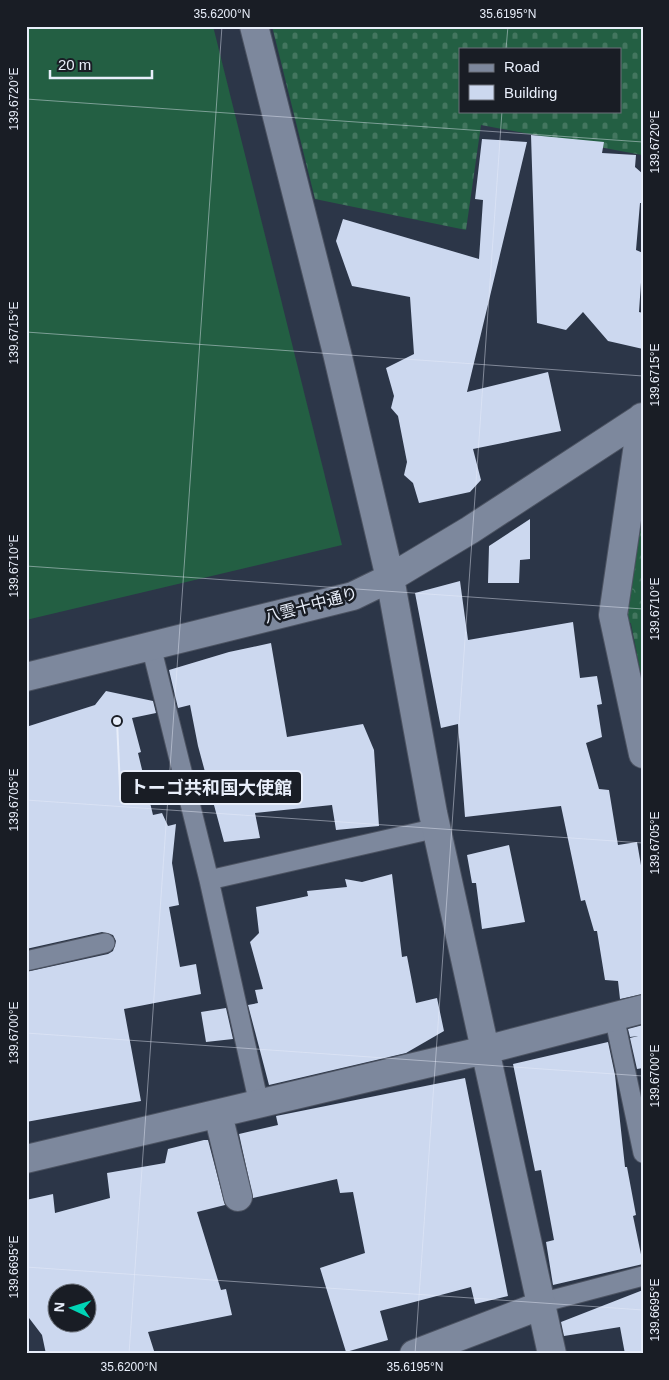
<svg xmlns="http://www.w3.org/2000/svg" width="669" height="1380" font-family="Arial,'Noto Sans JP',sans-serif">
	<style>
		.grass { fill: #235f43 }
		.forest { fill: url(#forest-crowns) }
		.cemetery { fill: url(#cemetery-stones); fill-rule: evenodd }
		.building { fill: #ccd8ef; fill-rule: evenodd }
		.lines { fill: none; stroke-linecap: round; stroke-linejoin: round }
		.lane-casing { stroke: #4c5362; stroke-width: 21 }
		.street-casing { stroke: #4c5362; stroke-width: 30 }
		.lane { stroke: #7d889d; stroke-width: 19 }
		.street { stroke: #7d889d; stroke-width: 28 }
		.ticks { fill: none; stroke: #e8eefa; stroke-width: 1; stroke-opacity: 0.45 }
		.labels { text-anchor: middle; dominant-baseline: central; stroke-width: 5; stroke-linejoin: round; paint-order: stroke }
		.street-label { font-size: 16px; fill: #e8eefa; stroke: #191d25 }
		.leader { fill: none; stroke: #e8eefa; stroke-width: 2 }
		.callout-dot { fill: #e8eefa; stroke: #191d25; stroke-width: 2 }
		.callout { fill: #191d25; stroke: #e8eefa; stroke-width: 2 }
		.callout-label { font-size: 18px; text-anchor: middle; font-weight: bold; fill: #e8eefa }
		.neatline { fill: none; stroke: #e8eefa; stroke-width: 2 }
		.ticks-label { font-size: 12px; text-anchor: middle; fill: #e8eefa }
	</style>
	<defs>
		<pattern id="forest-crowns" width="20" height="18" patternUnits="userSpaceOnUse" patternTransform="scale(1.25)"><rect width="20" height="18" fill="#235f43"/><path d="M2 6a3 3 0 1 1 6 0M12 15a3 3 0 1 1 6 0" fill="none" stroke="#43765f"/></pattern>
		<pattern id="cemetery-stones" width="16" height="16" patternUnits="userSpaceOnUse" patternTransform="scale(1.25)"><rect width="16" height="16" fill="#235f43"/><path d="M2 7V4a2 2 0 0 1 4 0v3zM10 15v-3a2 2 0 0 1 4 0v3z" fill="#43765f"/></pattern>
	</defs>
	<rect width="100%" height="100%" fill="#2c3648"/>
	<path class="grass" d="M26,26h187l129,519 -316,75z"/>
	<path class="forest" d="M643,515v108h-21z"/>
	<path class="cemetery" d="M272,26h371l-1,129 -161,-30 -15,105 -151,-31zM460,49h160v62h-160z
		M627,603l16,2v80z"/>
	<path class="building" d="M531,135l73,7 -2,11 34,2 -1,12 8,7v29h-3l-4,47 7,3 -4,59 4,1v36l-35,-8 -25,-29 -17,18 -29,-7z
		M482,139l45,3 -60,250 81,-20 13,59 -88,18 8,31 -11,12 -51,11 -6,-20 -9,-8 3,-13 -9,-46 -7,-8 3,-12 -8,-28 28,-14 -4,-57 -58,-11 -16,-45 7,-22 136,40 4,-59 -8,-1z
		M530,519v40l-10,1 -1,23h-31l1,-37z
		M460,581l8,59 105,-18 7,56 17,-2 5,28 -5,1 5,32 -16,6 13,46 10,1 9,55 19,-3 6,35v117l-23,5 -2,-18 -13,-1 -8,-49h-3l-9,-31 -4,1 -20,-95 -96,11 -7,-93 -17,4 -26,-135z
		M271,643l16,94 76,-13 11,26 5,76 -43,4 -4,-25 -77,8 5,25 -36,4 -26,-96 -8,-41 -12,3 -9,-38 60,-18z
		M106,691l47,10 3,12 -24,5 9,34 -3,1 15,62 9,-2 6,13 8,-2 -4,39 7,42 -10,2 11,60 16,-3 5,30 -77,15 17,92 -115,21v-150l82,-18 5,-3 3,-10 -3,-6 -11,-3 -76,17v-222l69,-22z
		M509,845l16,77 -43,7 -6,-46h-4l-5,-28z
		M392,874l10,83 5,-1 9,47 21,-5 7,33 -38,22 -137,32 -21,-80 10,-2 -3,-13 8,-1 -13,-47 9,-9 -3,-26 52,-11 -1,-5 40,-4 -2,-8 17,3z
		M226,1008l7,31 -27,3 -5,-30z
		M643,1025v43l-6,1 -7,-31 8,-2 -8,1 -2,-8z
		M608,1042l7,33 10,92h2l9,48 -3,1 10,48 -90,21 -7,-43 8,-2 -13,-70 -6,1 -22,-107z
		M465,1078l43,218 -33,8 -4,-17 -91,24 8,29 -42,12 -26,-84 45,-15 -12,-61 -13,1 -3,-14 -84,19 -14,-64 39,-9 -2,-9z
		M204,1140h4l17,65 -28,7 24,78 5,-1 6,26 -84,17 7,22h-109l-4,-19 -16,-21v-114l27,-6 2,19 55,-15 -3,-25 58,-10 3,-14zM58,1292h30v30h-30z
		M643,1290v64h-18l-5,-27 -56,9 -3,-14z"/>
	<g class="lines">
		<defs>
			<path id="lane" d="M151,646l58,234 50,224
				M209,880l228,-52
				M26,961l79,-18
				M614,1016l29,137
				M542,1305l10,-5 91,-24"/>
			<path id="street" d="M254,26l83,327 53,225 43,235 119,541
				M642,417l-29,198 30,139
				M26,677l327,-81 37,-18 80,-48 173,-113
				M218,1114l20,83
				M26,1159l459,-109 158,-41
				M414,1354l128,-49"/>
		</defs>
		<use href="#lane" class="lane-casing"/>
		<use href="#street" class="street-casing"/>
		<use href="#lane" class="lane"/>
		<use href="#street" class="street"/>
	</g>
	<path class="ticks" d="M506,49l2,-23M26,99l617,43M26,332l617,44M26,566l617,43M26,800l617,43M26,1033l617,43M26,1267l617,43M129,1354l93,-1328M415,1354l87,-1243"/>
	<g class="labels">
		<g class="street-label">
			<text transform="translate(311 605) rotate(-15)">八雲十中通り</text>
		</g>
	</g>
	<path class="leader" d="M117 721L120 788"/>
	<circle class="callout-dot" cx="117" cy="721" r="5"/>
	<rect class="callout" x="120" y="771" width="182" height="33" rx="5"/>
	<g class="callout-label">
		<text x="211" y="794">トーゴ共和国大使館</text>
	</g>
	<rect width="669" height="1380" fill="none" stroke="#191d25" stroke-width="55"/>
	<rect x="459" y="48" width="162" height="65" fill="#191d25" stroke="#6c717a"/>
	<rect x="469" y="64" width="25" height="8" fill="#7d889d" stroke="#6c717a"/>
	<text x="504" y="72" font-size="15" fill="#e8eefa">Road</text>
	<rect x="469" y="85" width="25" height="15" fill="#ccd8ef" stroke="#6c717a"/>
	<text x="504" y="98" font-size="15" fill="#e8eefa">Building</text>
	<g transform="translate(72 1308) rotate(274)"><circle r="24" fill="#191d25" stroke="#6c717a"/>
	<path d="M0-4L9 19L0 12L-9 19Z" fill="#01d5b6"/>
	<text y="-8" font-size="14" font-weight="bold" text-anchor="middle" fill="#e8eefa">N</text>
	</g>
	<path d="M50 70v8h102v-8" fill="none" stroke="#e8eefa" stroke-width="2.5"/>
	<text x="58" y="70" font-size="15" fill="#e8eefa" stroke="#191d25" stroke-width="4" paint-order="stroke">20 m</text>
	<rect x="28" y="28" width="614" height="1324" class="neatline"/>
	<g class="ticks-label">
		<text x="222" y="18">35.6200°N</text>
		<text x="508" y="18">35.6195°N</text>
		<text transform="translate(14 99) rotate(-90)" y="4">139.6720°E</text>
		<text transform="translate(655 142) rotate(-90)" y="4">139.6720°E</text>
		<text transform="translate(14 333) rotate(-90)" y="4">139.6715°E</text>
		<text transform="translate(655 375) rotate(-90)" y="4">139.6715°E</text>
		<text transform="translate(14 566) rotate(-90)" y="4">139.6710°E</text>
		<text transform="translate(655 609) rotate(-90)" y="4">139.6710°E</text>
		<text transform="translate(14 800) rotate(-90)" y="4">139.6705°E</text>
		<text transform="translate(655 843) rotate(-90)" y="4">139.6705°E</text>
		<text transform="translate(14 1033) rotate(-90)" y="4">139.6700°E</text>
		<text transform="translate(655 1076) rotate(-90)" y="4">139.6700°E</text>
		<text transform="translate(14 1267) rotate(-90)" y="4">139.6695°E</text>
		<text transform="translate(655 1310) rotate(-90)" y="4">139.6695°E</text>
		<text x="129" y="1371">35.6200°N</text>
		<text x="415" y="1371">35.6195°N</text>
	</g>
</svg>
